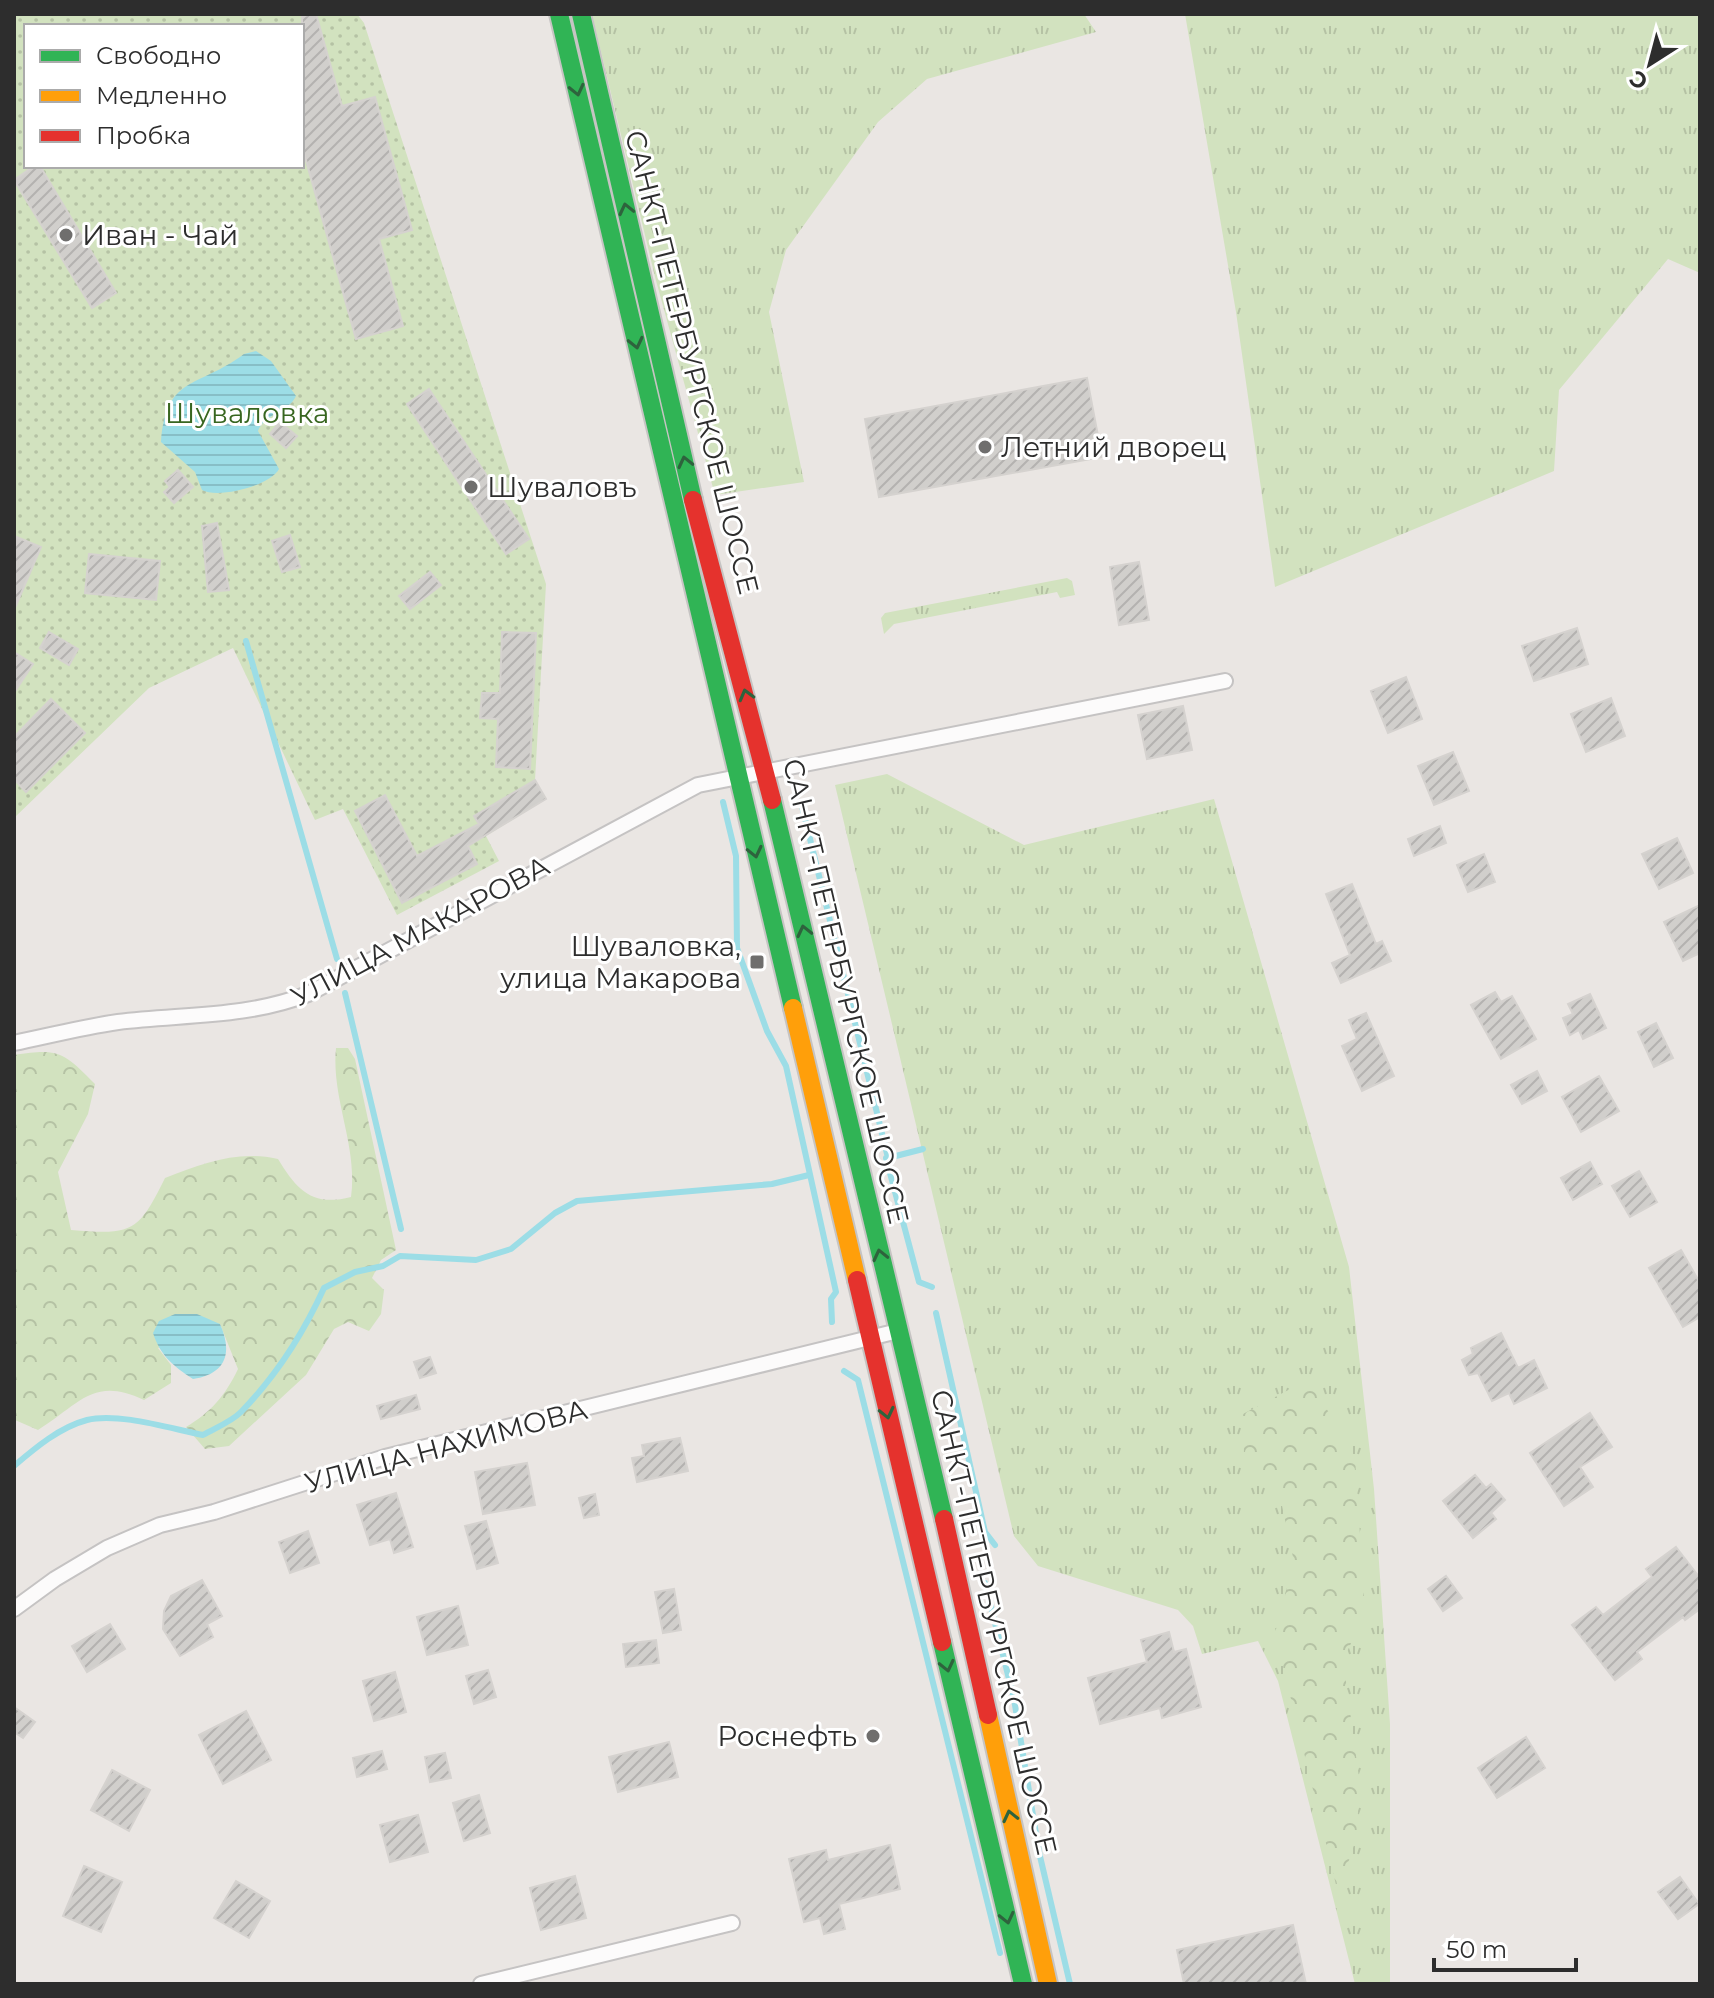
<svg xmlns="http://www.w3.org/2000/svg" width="1714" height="1998" font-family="Montserrat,sans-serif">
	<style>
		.grass { fill: url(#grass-tufts) }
		.forest { fill: url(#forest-crowns) }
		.park { fill: url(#park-dots); fill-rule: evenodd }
		.water { fill: url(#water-rules) }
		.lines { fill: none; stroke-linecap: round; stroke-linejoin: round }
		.stream { stroke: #9cdde6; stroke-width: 6 }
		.building { fill: url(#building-hatch); stroke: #d5d2cf; stroke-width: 2 }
		.street-casing { stroke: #c5c3c3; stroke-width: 18 }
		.fast-casing { stroke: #c6c4c3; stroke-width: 22 }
		.slow-casing { stroke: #c6c4c3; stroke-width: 22 }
		.jam-casing { stroke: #c6c4c3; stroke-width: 22 }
		.street { stroke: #fcfbfb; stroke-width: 14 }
		.fast { stroke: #30b455; stroke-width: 18 }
		.slow { stroke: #ff9f0a; stroke-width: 18 }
		.jam { stroke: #e5322d; stroke-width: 18 }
		.oneway { stroke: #2e633d }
		.poi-dot { fill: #6f6e6d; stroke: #fff; stroke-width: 3 }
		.labels { text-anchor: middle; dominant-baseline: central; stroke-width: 6; stroke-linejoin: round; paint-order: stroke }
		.poi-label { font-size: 28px; fill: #2d2d2d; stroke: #fff; text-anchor: start }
		.street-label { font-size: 28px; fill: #2d2d2d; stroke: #fff }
		.park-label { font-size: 28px; fill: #386620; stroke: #fff }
	</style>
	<defs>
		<pattern id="grass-tufts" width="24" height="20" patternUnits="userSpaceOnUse" patternTransform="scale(2)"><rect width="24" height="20" fill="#d2e2bf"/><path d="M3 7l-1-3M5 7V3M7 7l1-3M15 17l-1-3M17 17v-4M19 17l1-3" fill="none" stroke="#b5c2a4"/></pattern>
		<pattern id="forest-crowns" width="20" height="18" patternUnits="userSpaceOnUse" patternTransform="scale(2)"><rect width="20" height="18" fill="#d2e2bf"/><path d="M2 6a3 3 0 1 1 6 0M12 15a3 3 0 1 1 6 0" fill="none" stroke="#b5c2a4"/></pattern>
		<pattern id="park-dots" width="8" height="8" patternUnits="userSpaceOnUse" patternTransform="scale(2)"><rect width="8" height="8" fill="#d2e2bf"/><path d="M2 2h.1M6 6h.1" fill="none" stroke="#b5c2a4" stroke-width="1.8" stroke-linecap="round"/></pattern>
		<pattern id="water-rules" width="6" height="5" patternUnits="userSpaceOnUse" patternTransform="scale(2)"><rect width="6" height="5" fill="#9cdde6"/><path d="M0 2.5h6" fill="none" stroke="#87bec6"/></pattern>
		<pattern id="building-hatch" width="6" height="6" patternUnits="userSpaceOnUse" patternTransform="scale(2)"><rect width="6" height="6" fill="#d1cfcc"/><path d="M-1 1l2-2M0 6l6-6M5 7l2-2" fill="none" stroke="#b4b2b0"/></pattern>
	</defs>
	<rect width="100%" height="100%" fill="#eae6e3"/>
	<path class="grass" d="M592,14h492l12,18 -169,47 -49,43 -92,128 -17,62 35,170 -89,13 -60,-218z
		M1185,14h515v259l-32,-14 -109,131 -5,81 -279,116 -39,-275z
		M1067,578l5,3 3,14 -15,3 -3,-6 -163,32 -10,10 -3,-16 4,-5z
		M887,774l137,71 190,-46 135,468 25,222 16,235v260h-35l-77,-303 -20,-40 -56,13 -9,-28 -15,-16 -140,-44 -24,-30 -179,-751z"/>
	<path class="forest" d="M336,1048h12l7,11 41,191 -15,10 -9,18 12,12 -3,24 -12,17 -21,-9 -14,7 -28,46 -77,71 -24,3 -19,-22c25,-15 39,-31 52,-58l-18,-45 -62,24 13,17v18l-27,17c-51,-24 -64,4 -106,30l-23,-10 -1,-365c46,-7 49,-3 81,29l-7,30 -30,58 13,58c61,5 67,3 94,-52 38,-15 73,-28 113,-19 19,31 34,48 73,38 7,-52 -20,-98 -15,-149z
		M1309,1379l46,78 10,157 -22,46 17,125 -4,54 -18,54 -63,-260 19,-71 -13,-61 -37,-46 -1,-41z"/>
	<path class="park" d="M14,14h343l7,9 182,561 -11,196 11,19 -60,37 13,25 -102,54 -54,-106 -28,11 -82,-172 -84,40 -135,130zM26,26h276v140h-276z"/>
	<path class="water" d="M256,351l15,10 25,35c-8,17 -31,17 -38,35l21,38c-9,17 -61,30 -77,21l-7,-18 -34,-30c5,-67 36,-53 83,-88z
		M175,1314h22l23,10c13,29 6,50 -27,55 -20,-13 -33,-24 -40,-46l6,-12z"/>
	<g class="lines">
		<path class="stream" d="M246,641l91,318
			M723,802l13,54 1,92 30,83 19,35 50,226 -5,7 1,23
			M801,802l87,356 35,-9
			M345,993l56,236
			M886,1158l33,124 13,5
			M936,1313l49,219 10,13
			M844,1371l14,9 142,573
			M14,1466c21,-18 46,-39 73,-46 31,-8 85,9 116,15 12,-7 28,-13 38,-23 34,-35 63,-80 83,-124l31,-16 28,-6 17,-10 76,4 35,-11 44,-36 22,-12 195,-17 37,-9
			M985,1583l29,116 25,153 31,132"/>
	</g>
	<path class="building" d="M316,14l26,92 33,-9 37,133 -33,9 24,87 -47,13 -54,-193v-130z
		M34,166h6l76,127 -24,15 -78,-128z
		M1087,378l15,79 -223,40 -14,-78z
		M429,389l100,150 -23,15 -99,-150z
		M280,422l17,14 -11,12 -16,-14z
		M178,470l15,17 -19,16 -10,-11 6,-5 -5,-6z
		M217,523l12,67 -21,2 -6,-66z
		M290,535l10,32 -18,5 -10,-31z
		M14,536l27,11 -27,63z
		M89,554l71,7 -4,39 -71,-7z
		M1139,562l10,58 -30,5 -9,-58z
		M430,572l11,13 -31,24 -11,-13z
		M1577,628l11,36 -54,17 -12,-35z
		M49,632l29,17 -9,16 -29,-17z
		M502,632l34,1 -6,136 -34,-2 2,-48 -18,-1 2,-25h18z
		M14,652l19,12 -19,29z
		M1406,677l16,42 -34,14 -17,-42z
		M1611,698l14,38 -39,16 -15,-38z
		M51,699l34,34 -59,59 -12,-13v-42z
		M1183,706l9,44 -45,9 -9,-44z
		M1453,752l16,39 -35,14 -16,-39z
		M535,780l11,19 -78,47 9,18 -75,39 -47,-92 30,-16 32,61 62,-32 -5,-8z
		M1440,826l6,17 -32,13 -6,-17z
		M1677,838l16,35 -34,16 -17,-35z
		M1484,854l11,28 -27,10 -11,-27z
		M1352,884l24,60 6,-3 9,20 -50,22 -9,-20 18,-8 -24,-61z
		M1700,905v48l-17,8 -19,-39z
		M1495,992l6,10 11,-6 24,43 -35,20 -30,-54z
		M1590,994l16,34 -23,11 -4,-9 -9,5 -7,-17 10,-4 -5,-10z
		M1366,1013l28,63 -32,15 -20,-45 15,-7 -8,-19z
		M1656,1023l17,35 -19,9 -16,-35z
		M1537,1071l10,20 -25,13 -11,-19z
		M1599,1076l20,35 -38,21 -19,-35z
		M1590,1162l12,22 -29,16 -12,-22z
		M1639,1171l18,31 -27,15 -18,-31z
		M1681,1250l19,33v34l-17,10 -34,-59z
		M1501,1333l17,35 16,-8 13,28 -33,16 -5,-11 -17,8 -14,-28 -9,2 -7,-15 11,-6 -2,-6z
		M430,1357l6,16 -16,5 -6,-16z
		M416,1395l4,14 -39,10 -4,-13z
		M1590,1413l22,34 -32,20 13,20 -29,19 -34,-53z
		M680,1438l8,33 -51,11 -5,-24 12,-2 -2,-11z
		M527,1463l8,42 -52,9 -8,-42z
		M1475,1475l11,13 5,-4 14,16 -14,13 5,6 -23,19 -30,-37z
		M396,1493l17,54 -19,6 -4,-14 -20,6 -13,-40z
		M595,1494l4,21 -15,3 -5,-20z
		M486,1521l12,42 -21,6 -12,-43z
		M308,1531l11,32 -29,10 -11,-31z
		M1676,1547l24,31v31l-15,11 -2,-3 -46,35 5,7 -27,21 -43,-55 24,-18 7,8 49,-38 -6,-8z
		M1446,1576l16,22 -19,13 -15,-22z
		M202,1580l20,36 -15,8 6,13 -33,19 -17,-27 1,-18 7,-15z
		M674,1589l7,41 -18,3 -8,-41z
		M458,1606l10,39 -41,10 -10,-38z
		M110,1624l15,25 -38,23 -15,-26z
		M1169,1632l5,20 12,-3 15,58 -39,11 -2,-10 -60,16 -12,-46 59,-16 -6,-22z
		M656,1640l3,23 -33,4 -3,-23z
		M488,1670l8,27 -22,7 -8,-28z
		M395,1672l11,40 -32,9 -11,-40z
		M14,1707l21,15 -12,16 -9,-6z
		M246,1711l25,49 -48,24 -24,-49z
		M1526,1737l19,31 -48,30 -19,-30z
		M669,1742l9,35 -60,15 -9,-35z
		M382,1751l5,18 -30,8 -4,-19z
		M445,1753l6,25 -21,4 -5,-25z
		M112,1770l38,20 -21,41 -38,-21z
		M479,1795l11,38 -26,8 -11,-38z
		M418,1815l10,37 -38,10 -10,-37z
		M890,1845l10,44 -61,15 6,25 -21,5 -4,-16 -16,4 -15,-63 37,-9 2,10z
		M84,1866l38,16 -21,50 -38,-16z
		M575,1876l11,42 -45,12 -11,-42z
		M1680,1877l19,27 -21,15 -20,-27z
		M236,1881l34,20 -21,37 -35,-20z
		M1293,1925l13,59h-122l-7,-34z"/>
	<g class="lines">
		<defs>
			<path id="street" d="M14,1043c34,-7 69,-16 104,-21 65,-8 128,-4 190,-28l390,-209 527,-104
				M14,1609l41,-30 52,-31 53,-23 54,-13 171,-55 513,-126
				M481,1984l251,-61"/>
			<path id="fast" d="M559,14l234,994
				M581,14l112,486
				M772,800l172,719
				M942,1642l81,342"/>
			<path id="slow" d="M793,1008l64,272
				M988,1715l60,269"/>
			<path id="jam" d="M693,500l79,300
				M857,1280l85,362
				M944,1519l44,196"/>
		</defs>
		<use href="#street" class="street-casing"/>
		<use href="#fast" class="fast-casing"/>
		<use href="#slow" class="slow-casing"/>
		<use href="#jam" class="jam-casing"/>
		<use href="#street" class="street"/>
		<use href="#fast" class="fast"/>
		<use href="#slow" class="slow"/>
		<use href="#jam" class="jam"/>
	</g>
	<defs><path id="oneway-chevron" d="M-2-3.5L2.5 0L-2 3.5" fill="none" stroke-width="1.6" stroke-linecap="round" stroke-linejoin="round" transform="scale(2)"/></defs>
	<g class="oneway">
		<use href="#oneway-chevron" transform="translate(577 90) rotate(77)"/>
		<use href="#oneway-chevron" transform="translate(626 209) rotate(-103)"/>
		<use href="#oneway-chevron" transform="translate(636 343) rotate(77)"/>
		<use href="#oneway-chevron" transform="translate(685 462) rotate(-103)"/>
		<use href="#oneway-chevron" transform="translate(746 695) rotate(-105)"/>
		<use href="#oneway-chevron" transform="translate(755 852) rotate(77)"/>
		<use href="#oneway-chevron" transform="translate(804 931) rotate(-103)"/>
		<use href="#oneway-chevron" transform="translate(880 1255) rotate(-103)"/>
		<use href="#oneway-chevron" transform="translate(887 1413) rotate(77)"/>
		<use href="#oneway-chevron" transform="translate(947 1666) rotate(77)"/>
		<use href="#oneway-chevron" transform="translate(1010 1816) rotate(-103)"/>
		<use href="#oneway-chevron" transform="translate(1007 1918) rotate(77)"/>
	</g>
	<g class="poi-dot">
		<circle cx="66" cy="235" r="8"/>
		<circle cx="985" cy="447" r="8"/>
		<circle cx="471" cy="487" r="8"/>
		<rect x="749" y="954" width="16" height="16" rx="4"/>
		<circle cx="873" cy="1736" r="8"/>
	</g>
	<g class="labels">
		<g class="poi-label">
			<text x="82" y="235">Иван - Чай</text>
			<text x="1001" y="447">Летний дворец</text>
			<text x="487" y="487">Шуваловъ</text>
			<text x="741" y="946" text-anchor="end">Шуваловка,<tspan x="741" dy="32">улица Макарова</tspan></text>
			<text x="857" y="1736" text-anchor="end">Роснефть</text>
		</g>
		<g class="street-label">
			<text transform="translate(692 362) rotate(76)">САНКТ-ПЕТЕРБУРГСКОЕ ШОССЕ</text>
			<text transform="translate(420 931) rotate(-28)">УЛИЦА МАКАРОВА</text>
			<text transform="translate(846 991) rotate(77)">САНКТ-ПЕТЕРБУРГСКОЕ ШОССЕ</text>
			<text transform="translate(446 1446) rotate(-15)">УЛИЦА НАХИМОВА</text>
			<text transform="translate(994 1622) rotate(77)">САНКТ-ПЕТЕРБУРГСКОЕ ШОССЕ</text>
		</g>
		<g class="park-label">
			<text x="247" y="413">Шуваловка</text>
		</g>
	</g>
	<rect width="1714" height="1998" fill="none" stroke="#2d2d2d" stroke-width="32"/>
	<rect x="24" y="24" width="280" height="144" fill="#ffffff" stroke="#ababab" stroke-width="2"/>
	<rect x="40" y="50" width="40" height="12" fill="#30b455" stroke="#ababab" stroke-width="2"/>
	<text x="96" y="64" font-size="24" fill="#2d2d2d">Свободно</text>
	<rect x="40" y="90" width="40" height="12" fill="#ff9f0a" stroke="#ababab" stroke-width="2"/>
	<text x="96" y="104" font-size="24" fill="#2d2d2d">Медленно</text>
	<rect x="40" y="130" width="40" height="12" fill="#e5322d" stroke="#ababab" stroke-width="2"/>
	<text x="96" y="144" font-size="24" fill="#2d2d2d">Пробка</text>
	<g transform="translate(1650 64) rotate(216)" stroke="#ffffff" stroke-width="6" paint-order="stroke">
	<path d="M0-6L14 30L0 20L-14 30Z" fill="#2d2d2d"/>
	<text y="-12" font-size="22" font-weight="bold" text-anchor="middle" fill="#2d2d2d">С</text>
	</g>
	<path d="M1434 1958v12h142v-12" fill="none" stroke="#2d2d2d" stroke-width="4"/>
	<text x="1446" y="1958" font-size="24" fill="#2d2d2d" stroke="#ffffff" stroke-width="6" paint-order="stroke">50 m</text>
</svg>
